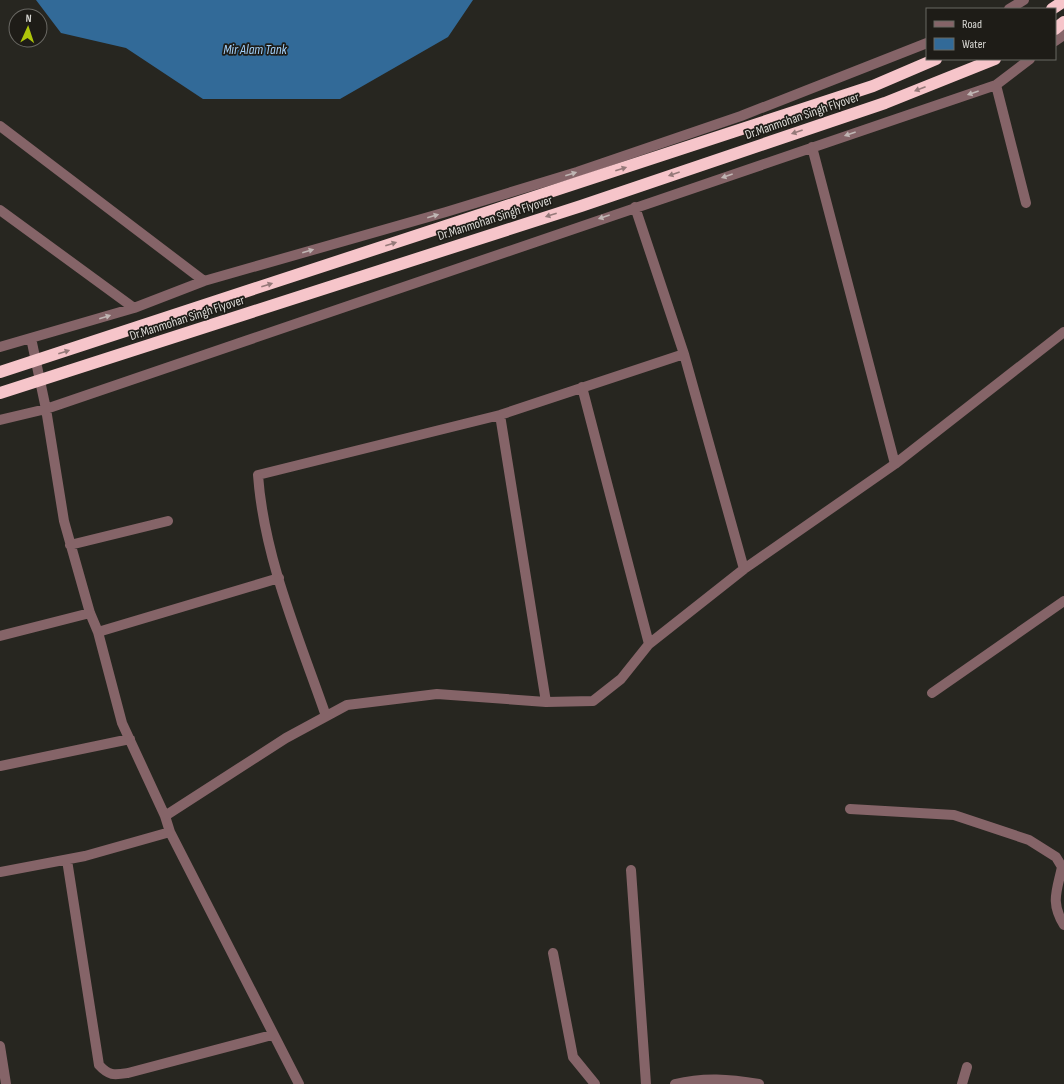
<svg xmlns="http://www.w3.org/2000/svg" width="1064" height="1084" font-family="'Sofia Sans Condensed',sans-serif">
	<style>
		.water { fill: #326a98 }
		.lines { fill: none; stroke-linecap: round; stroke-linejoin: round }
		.minor { stroke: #856468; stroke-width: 10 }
		.highway { stroke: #f6c5ca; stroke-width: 12 }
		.highway-bridge { stroke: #f6c5ca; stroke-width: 12 }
		.oneway { fill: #957979 }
		.oneway2 { fill: #c0b6b4 }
		.labels { text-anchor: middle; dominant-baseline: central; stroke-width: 3.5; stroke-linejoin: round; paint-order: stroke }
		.street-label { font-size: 13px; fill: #dad9d5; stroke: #1e1c17 }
		.water-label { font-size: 14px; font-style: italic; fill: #a2cff8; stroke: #1e1c17 }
	</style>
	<rect width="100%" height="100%" fill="#272620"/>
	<path class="water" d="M36,0h437l-25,37 -108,62h-137l-77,-51 -65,-15z"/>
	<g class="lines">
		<path class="minor" d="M1009,9l15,-9
			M1055,41l9,-6
			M996,85l30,118
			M0,126l204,155
			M812,147l83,317
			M635,207l49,147
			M0,210l134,98
			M31,338l15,71 18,112 26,92 8,19 24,91 43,93 5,16 129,252
			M0,347l134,-39 70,-27 242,-69 131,-40 164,-56 186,-73
			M582,387l67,257
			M500,415l46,287
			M0,420l46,-11 950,-324 34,-26
			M70,545l98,-24
			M98,632l181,-54
			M0,636l90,-23
			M932,693l132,-92
			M326,716c-27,-78 -62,-158 -68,-241l242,-60 184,-61 60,215
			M0,766l130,-27
			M850,809l104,6 75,25 27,17 6,10c-5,24 -12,35 2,58
			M165,816l121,-78 61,-33 90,-11 109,8 47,-1 28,-22 28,-35 95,-75 151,-105 169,-132
			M67,860l32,205c10,11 15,10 29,8l144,-38
			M631,870l15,214
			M0,872l85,-16 85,-24
			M553,953l20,104 22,27
			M0,1046l6,38
			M675,1084c29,-7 54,-5 84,0
			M962,1084l5,-17"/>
		<path class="highway" d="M1052,9l12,-8
			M1055,29l9,-7"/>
		<path class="highway-bridge" d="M0,372l873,-286 63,-27
			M0,393l581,-187 304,-103 110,-44"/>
	</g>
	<defs><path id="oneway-solid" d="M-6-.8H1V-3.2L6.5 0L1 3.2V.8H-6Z"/></defs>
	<g class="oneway">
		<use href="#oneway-solid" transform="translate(920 89) rotate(159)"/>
		<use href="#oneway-solid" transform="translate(797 132) rotate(161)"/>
		<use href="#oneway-solid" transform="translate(621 169) rotate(-18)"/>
		<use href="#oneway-solid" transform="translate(674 174) rotate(161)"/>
		<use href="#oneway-solid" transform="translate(551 215) rotate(162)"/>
		<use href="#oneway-solid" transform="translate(391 244) rotate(-18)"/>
		<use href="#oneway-solid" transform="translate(267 285) rotate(-18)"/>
		<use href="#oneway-solid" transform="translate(64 352) rotate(-18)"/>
	</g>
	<g class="oneway2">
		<use href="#oneway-solid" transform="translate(973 93) rotate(161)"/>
		<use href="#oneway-solid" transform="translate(850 134) rotate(161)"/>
		<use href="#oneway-solid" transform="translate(571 174) rotate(-17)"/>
		<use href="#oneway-solid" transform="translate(727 176) rotate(161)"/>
		<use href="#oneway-solid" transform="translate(433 216) rotate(-16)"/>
		<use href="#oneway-solid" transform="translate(604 217) rotate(161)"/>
		<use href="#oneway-solid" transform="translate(308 251) rotate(-16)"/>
		<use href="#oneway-solid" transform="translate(105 317) rotate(-17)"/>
	</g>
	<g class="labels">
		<g class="street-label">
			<text transform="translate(802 116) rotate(-19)">Dr.Manmohan Singh Flyover</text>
			<text transform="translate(495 218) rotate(-18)">Dr.Manmohan Singh Flyover</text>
			<text transform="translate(187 318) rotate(-18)">Dr.Manmohan Singh Flyover</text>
		</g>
		<g class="water-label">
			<text x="255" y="49">Mir Alam Tank</text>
		</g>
	</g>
	<rect x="926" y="8" width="130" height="52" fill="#1e1c17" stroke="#696863"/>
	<rect x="934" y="21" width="20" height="6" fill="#856468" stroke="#696863"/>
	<text x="962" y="28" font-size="12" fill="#dad9d5">Road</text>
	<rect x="934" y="38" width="20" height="12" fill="#326a98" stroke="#696863"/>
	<text x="962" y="48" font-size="12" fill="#dad9d5">Water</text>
	<g transform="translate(28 28) rotate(3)"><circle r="19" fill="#1e1c17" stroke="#696863"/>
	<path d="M0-3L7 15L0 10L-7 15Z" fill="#aec50a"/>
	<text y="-6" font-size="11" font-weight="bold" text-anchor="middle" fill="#dad9d5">N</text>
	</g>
</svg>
